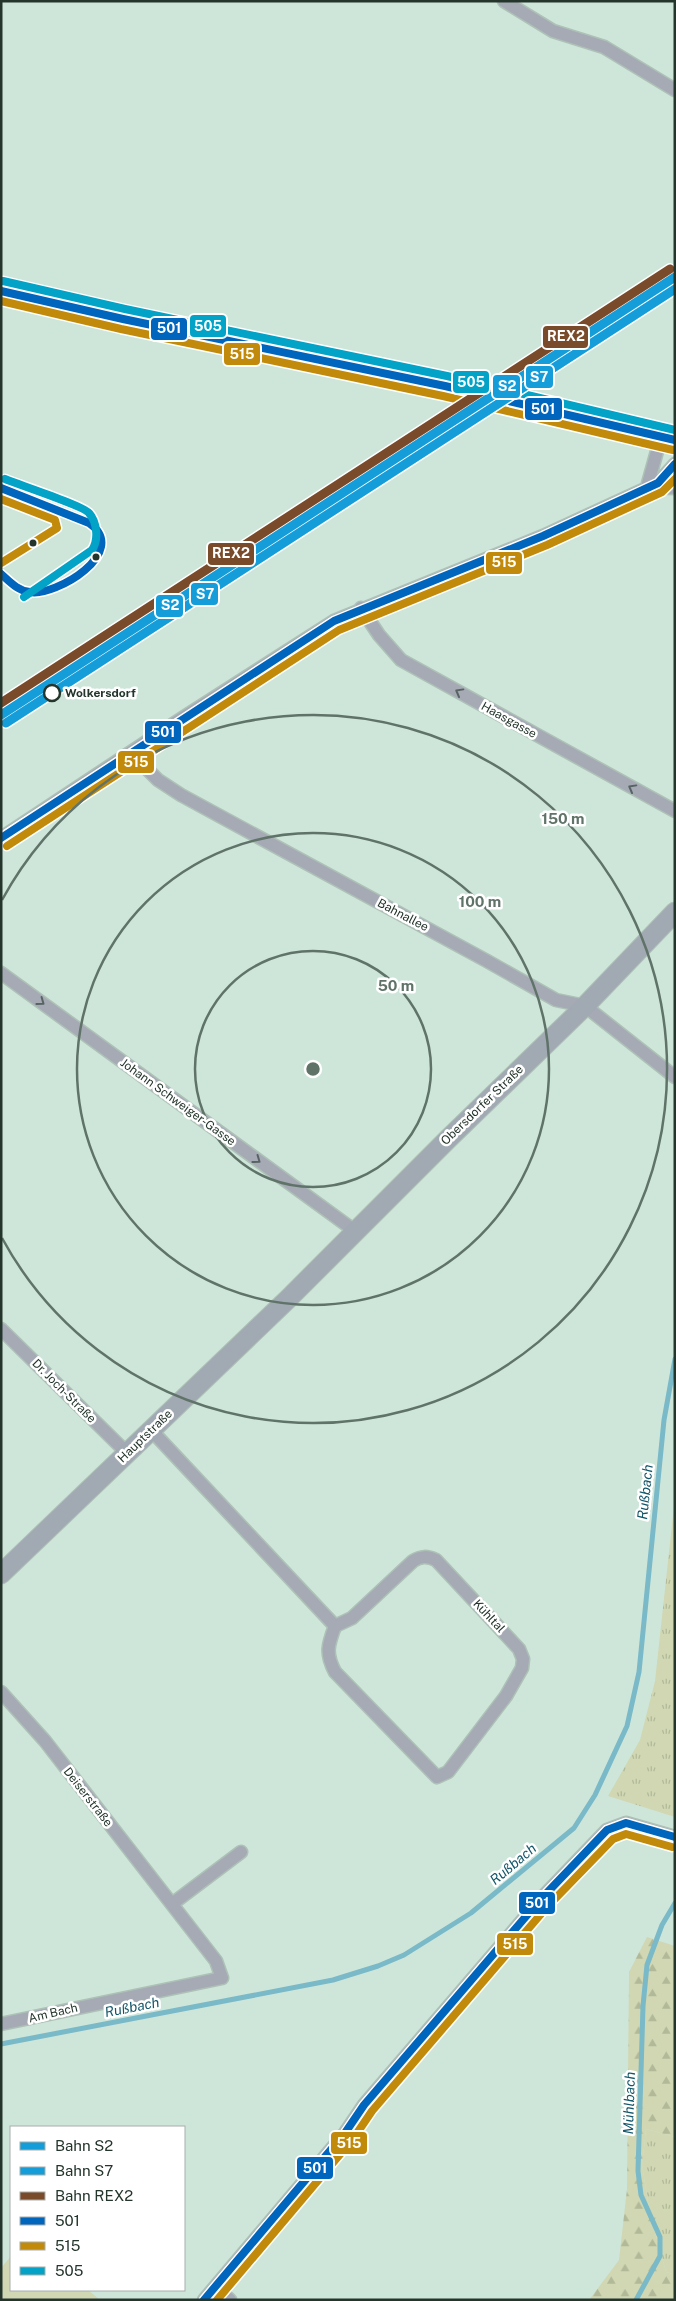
<svg xmlns="http://www.w3.org/2000/svg" width="676" height="2301" font-family="'Public Sans',sans-serif">
	<style>
		.grass { fill: url(#grass-tufts) }
		.forest { fill: url(#forest-firs) }
		.pitch { fill: #d0d7b2 }
		.lines { fill: none; stroke-linecap: round; stroke-linejoin: round }
		.stream { stroke: #79b9c8; stroke-width: 5 }
		.street-casing { stroke: #aec1b7; stroke-width: 15 }
		.secondary-casing { stroke: #aec1b7; stroke-width: 21 }
		.primary-casing { stroke: #aec1b7; stroke-width: 22 }
		.street { stroke: #a5aab5; stroke-width: 12 }
		.secondary { stroke: #a1a9b3; stroke-width: 19 }
		.primary { stroke: #9ba1ad; stroke-width: 20 }
		.bus-1-casing { stroke: #fff; stroke-width: 11 }
		.bus-2-casing { stroke: #fff; stroke-width: 11 }
		.bus-3-casing { stroke: #fff; stroke-width: 11 }
		.bus-1 { stroke: #0065bd; stroke-width: 8 }
		.bus-2 { stroke: #c28a0b; stroke-width: 8 }
		.bus-3 { stroke: #02a3c6; stroke-width: 8 }
		.rail-1-casing { stroke: #fff; stroke-width: 12 }
		.rail-2-casing { stroke: #fff; stroke-width: 12 }
		.rail-3-casing { stroke: #fff; stroke-width: 12 }
		.rail-1 { stroke: #159dd9; stroke-width: 9 }
		.rail-2 { stroke: #159dd9; stroke-width: 9 }
		.rail-3 { stroke: #7a4b2a; stroke-width: 9 }
		.oneway { stroke: #586463 }
		.ring { fill: none; stroke: #607369; stroke-width: 2.5 }
		.bus-dot { fill: #24352c; stroke: #fff; stroke-width: 2 }
		.stop-dot { fill: #fff; stroke: #24352c; stroke-width: 2.5 }
		.labels { text-anchor: middle; dominant-baseline: central; stroke-width: 5; stroke-linejoin: round; paint-order: stroke }
		.stop-label { font-size: 12px; font-weight: bold; fill: #24352c; stroke: #fff; text-anchor: start }
		.street-label { font-size: 12px; fill: #24352c; stroke: #fff }
		.water-label { font-size: 14px; font-style: italic; fill: #13566a; stroke: #fff }
		.centre { fill: #607369; stroke: #fff; stroke-width: 2.5 }
		.ring-label { font-size: 15px; text-anchor: middle; font-weight: bold; fill: #607369; stroke: #fff; stroke-width: 5; stroke-linejoin: round; paint-order: stroke }
		.line-badge { stroke: #fff; stroke-width: 2 }
		.badge-label { font-size: 14px; text-anchor: middle; font-weight: bold; fill: #fff }
	</style>
	<defs>
		<pattern id="grass-tufts" width="24" height="20" patternUnits="userSpaceOnUse" patternTransform="scale(1.25)"><rect width="24" height="20" fill="#d0d7b2"/><path d="M3 7l-1-3M5 7V3M7 7l1-3M15 17l-1-3M17 17v-4M19 17l1-3" fill="none" stroke="#b2b999"/></pattern>
		<pattern id="forest-firs" width="22" height="20" patternUnits="userSpaceOnUse" patternTransform="scale(1.25)"><rect width="22" height="20" fill="#d0d7b2"/><path d="M5 1l3.5 6h-7zM16 11l3.5 6h-7z" fill="#b2b999"/></pattern>
	</defs>
	<rect width="100%" height="100%" fill="#cee6da"/>
	<path class="grass" d="M675,1497v320l-67,-21 32,-56 15,-59z
		M646,2129l29,8v138l-9,-3 -16,-58 -8,-49z"/>
	<path class="forest" d="M647,1937l28,9v191l-29,-8 -4,36 8,49 16,58 9,3v25h-86l30,-40 8,-71 2,-217z"/>
	<path class="pitch" d="M11,2256v34h77l12,10h-99v-32z"/>
	<g class="lines">
		<path class="stream" d="M1,2044l332,-64 45,-14 26,-11 67,-42 103,-85 21,-33 32,-69 12,-54 25,-252 11,-61
			M636,2300l24,-44v-19l-19,-42 -3,-24 5,-165 4,-41 15,-40 13,-22"/>
		<defs>
			<path id="street" d="M504,1l49,30 51,16 71,43
				M647,487l14,-50
				M649,487l26,1
				M361,608l18,27 22,25 274,151
				M131,753l27,27 23,15 306,166 69,39 29,6 90,71
				M1,838l183,-121 150,-96 209,-85 115,-53 17,-19
				M1,973l354,258
				M1,1329l126,124
				M151,1430l184,196c-7,19 -10,27 0,46l102,105 11,-5 58,-76 16,-28 1,-9 -4,-10 -83,-89c-9,-4 -15,-4 -23,1l-61,57 -17,8
				M1,1692l44,49 171,220 6,17 -221,46
				M172,1904l69,-52
				M215,2287l15,13
				M204,2300l141,-167 19,-28 176,-205 67,-70 19,-7 49,14"/>
			<path id="secondary" d="M1,1574l288,-276 159,-159 137,-133 90,-94"/>
			<path id="primary" d="M1,291l122,28 322,67 230,54"/>
		</defs>
		<use href="#street" class="street-casing"/>
		<use href="#secondary" class="secondary-casing"/>
		<use href="#primary" class="primary-casing"/>
		<use href="#street" class="street"/>
		<use href="#secondary" class="secondary"/>
		<use href="#primary" class="primary"/>
		<defs>
			<path id="bus-1" d="M1,291l122,28 322,67 230,54
				M1,488l88,35c42,29 -34,74 -59,69 -12,-1 -20,-10 -29,-18
				M1,838l333,-217 209,-85 115,-53 17,-19
				M204,2300l141,-167 19,-28 176,-205 67,-70 19,-7 49,14"/>
			<path id="bus-2" d="M1,301l120,28 322,67 230,54
				M1,499l54,21 2,8 -56,35
				M7,846l332,-216 208,-85 115,-53 13,-13
				M217,2300l136,-161 19,-28 175,-204 66,-68 13,-5 46,13"/>
			<path id="bus-3" d="M3,281l122,28 322,67 228,54
				M5,479c12,5 79,27 84,34 8,9 10,27 3,37l-68,47"/>
		</defs>
		<use href="#bus-1" class="bus-1-casing"/>
		<use href="#bus-2" class="bus-2-casing"/>
		<use href="#bus-3" class="bus-3-casing"/>
		<use href="#bus-1" class="bus-1"/>
		<use href="#bus-2" class="bus-2"/>
		<use href="#bus-3" class="bus-3"/>
		<defs>
			<path id="rail-1" d="M1,715l674,-438"/>
			<path id="rail-2" d="M6,723l669,-434"/>
			<path id="rail-3" d="M1,703l669,-434"/>
		</defs>
		<use href="#rail-1" class="rail-1-casing"/>
		<use href="#rail-2" class="rail-2-casing"/>
		<use href="#rail-3" class="rail-3-casing"/>
		<use href="#rail-1" class="rail-1"/>
		<use href="#rail-2" class="rail-2"/>
		<use href="#rail-3" class="rail-3"/>
	</g>
	<defs><path id="oneway-chevron" d="M-2-3.5L2.5 0L-2 3.5" fill="none" stroke-width="1.6" stroke-linecap="round" stroke-linejoin="round" transform="scale(1.25)"/></defs>
	<g class="oneway">
		<use href="#oneway-chevron" transform="translate(459 692) rotate(-151)"/>
		<use href="#oneway-chevron" transform="translate(632 788) rotate(-151)"/>
		<use href="#oneway-chevron" transform="translate(41 1002) rotate(36)"/>
		<use href="#oneway-chevron" transform="translate(257 1160) rotate(36)"/>
	</g>
	<g class="ring">
		<circle cx="313" cy="1069" r="118"/>
		<circle cx="313" cy="1069" r="236"/>
		<path d="M2 900A354 354 0 1 1 2 1238"/>
	</g>
	<g class="bus-dot">
		<circle cx="33" cy="543" r="4.5"/>
		<circle cx="96" cy="557" r="4.5"/>
	</g>
	<circle class="stop-dot" cx="52" cy="693" r="8"/>
	<g class="labels">
		<g class="stop-label">
			<text x="65" y="693">Wolkersdorf</text>
		</g>
		<g class="street-label">
			<text transform="translate(509 720) rotate(29)">Haasgasse</text>
			<text transform="translate(403 915) rotate(28)">Bahnallee</text>
			<text transform="translate(178 1102) rotate(36)">Johann Schweiger-Gasse</text>
			<text transform="translate(482 1105) rotate(-44)">Obersdorfer Straße</text>
			<text transform="translate(64 1391) rotate(45)">Dr. Joch-Straße</text>
			<text transform="translate(145 1436) rotate(-44)">Hauptstraße</text>
			<text transform="translate(489 1616) rotate(47)">Kühltal</text>
			<text transform="translate(88 1797) rotate(52)">Deiserstraße</text>
			<text transform="translate(53 2013) rotate(-13)">Am Bach</text>
		</g>
		<g class="water-label">
			<text transform="translate(645 1492) rotate(-84)">Rußbach</text>
			<text transform="translate(513 1864) rotate(-40)">Rußbach</text>
			<text transform="translate(132 2007) rotate(-11)">Rußbach</text>
			<text transform="translate(629 2103) rotate(-88)">Mühlbach</text>
		</g>
	</g>
	<circle cx="313" cy="1069" r="8" class="centre"/>
	<g class="ring-label">
		<text x="563" y="824">150 m</text>
		<text x="480" y="907">100 m</text>
		<text x="396" y="991">50 m</text>
	</g>
	<g class="line-badge">
		<rect x="189" y="314" width="38" height="24" rx="5" fill="#02a3c6"/>
		<rect x="150" y="317" width="38" height="24" rx="5" fill="#0065bd"/>
		<rect x="542" y="325" width="47" height="24" rx="5" fill="#7a4b2a"/>
		<rect x="223" y="342" width="38" height="24" rx="5" fill="#c28a0b"/>
		<rect x="525" y="365" width="29" height="24" rx="5" fill="#159dd9"/>
		<rect x="452" y="370" width="38" height="24" rx="5" fill="#02a3c6"/>
		<rect x="492" y="374" width="29" height="25" rx="5" fill="#159dd9"/>
		<rect x="524" y="397" width="39" height="24" rx="5" fill="#0065bd"/>
		<rect x="207" y="542" width="48" height="24" rx="5" fill="#7a4b2a"/>
		<rect x="485" y="551" width="38" height="24" rx="5" fill="#c28a0b"/>
		<rect x="190" y="582" width="29" height="24" rx="5" fill="#159dd9"/>
		<rect x="155" y="594" width="29" height="24" rx="5" fill="#159dd9"/>
		<rect x="144" y="720" width="38" height="24" rx="5" fill="#0065bd"/>
		<rect x="117" y="750" width="38" height="24" rx="5" fill="#c28a0b"/>
		<rect x="518" y="1891" width="38" height="24" rx="5" fill="#0065bd"/>
		<rect x="496" y="1932" width="38" height="24" rx="5" fill="#c28a0b"/>
		<rect x="330" y="2131" width="38" height="24" rx="5" fill="#c28a0b"/>
		<rect x="296" y="2156" width="38" height="24" rx="5" fill="#0065bd"/>
	</g>
	<g class="badge-label">
		<text x="208" y="331">505</text>
		<text x="169" y="333">501</text>
		<text x="566" y="341">REX2</text>
		<text x="242" y="359">515</text>
		<text x="539" y="382">S7</text>
		<text x="471" y="387">505</text>
		<text x="507" y="391">S2</text>
		<text x="543" y="414">501</text>
		<text x="231" y="558">REX2</text>
		<text x="504" y="567">515</text>
		<text x="205" y="599">S7</text>
		<text x="170" y="610">S2</text>
		<text x="163" y="737">501</text>
		<text x="136" y="767">515</text>
		<text x="537" y="1908">501</text>
		<text x="515" y="1949">515</text>
		<text x="349" y="2148">515</text>
		<text x="315" y="2173">501</text>
	</g>
	<rect width="676" height="2301" fill="none" stroke="#24352c" stroke-width="5"/>
	<rect x="10" y="2126" width="175" height="165" fill="#ffffff" stroke="#a7aeab"/>
	<rect x="20" y="2142" width="25" height="8" fill="#159dd9" stroke="#a7aeab"/>
	<text x="55" y="2151" font-size="15" fill="#24352c">Bahn S2</text>
	<rect x="20" y="2167" width="25" height="8" fill="#159dd9" stroke="#a7aeab"/>
	<text x="55" y="2176" font-size="15" fill="#24352c">Bahn S7</text>
	<rect x="20" y="2192" width="25" height="8" fill="#7a4b2a" stroke="#a7aeab"/>
	<text x="55" y="2201" font-size="15" fill="#24352c">Bahn REX2</text>
	<rect x="20" y="2217" width="25" height="8" fill="#0065bd" stroke="#a7aeab"/>
	<text x="55" y="2226" font-size="15" fill="#24352c">501</text>
	<rect x="20" y="2242" width="25" height="8" fill="#c28a0b" stroke="#a7aeab"/>
	<text x="55" y="2251" font-size="15" fill="#24352c">515</text>
	<rect x="20" y="2267" width="25" height="8" fill="#02a3c6" stroke="#a7aeab"/>
	<text x="55" y="2276" font-size="15" fill="#24352c">505</text>
</svg>
